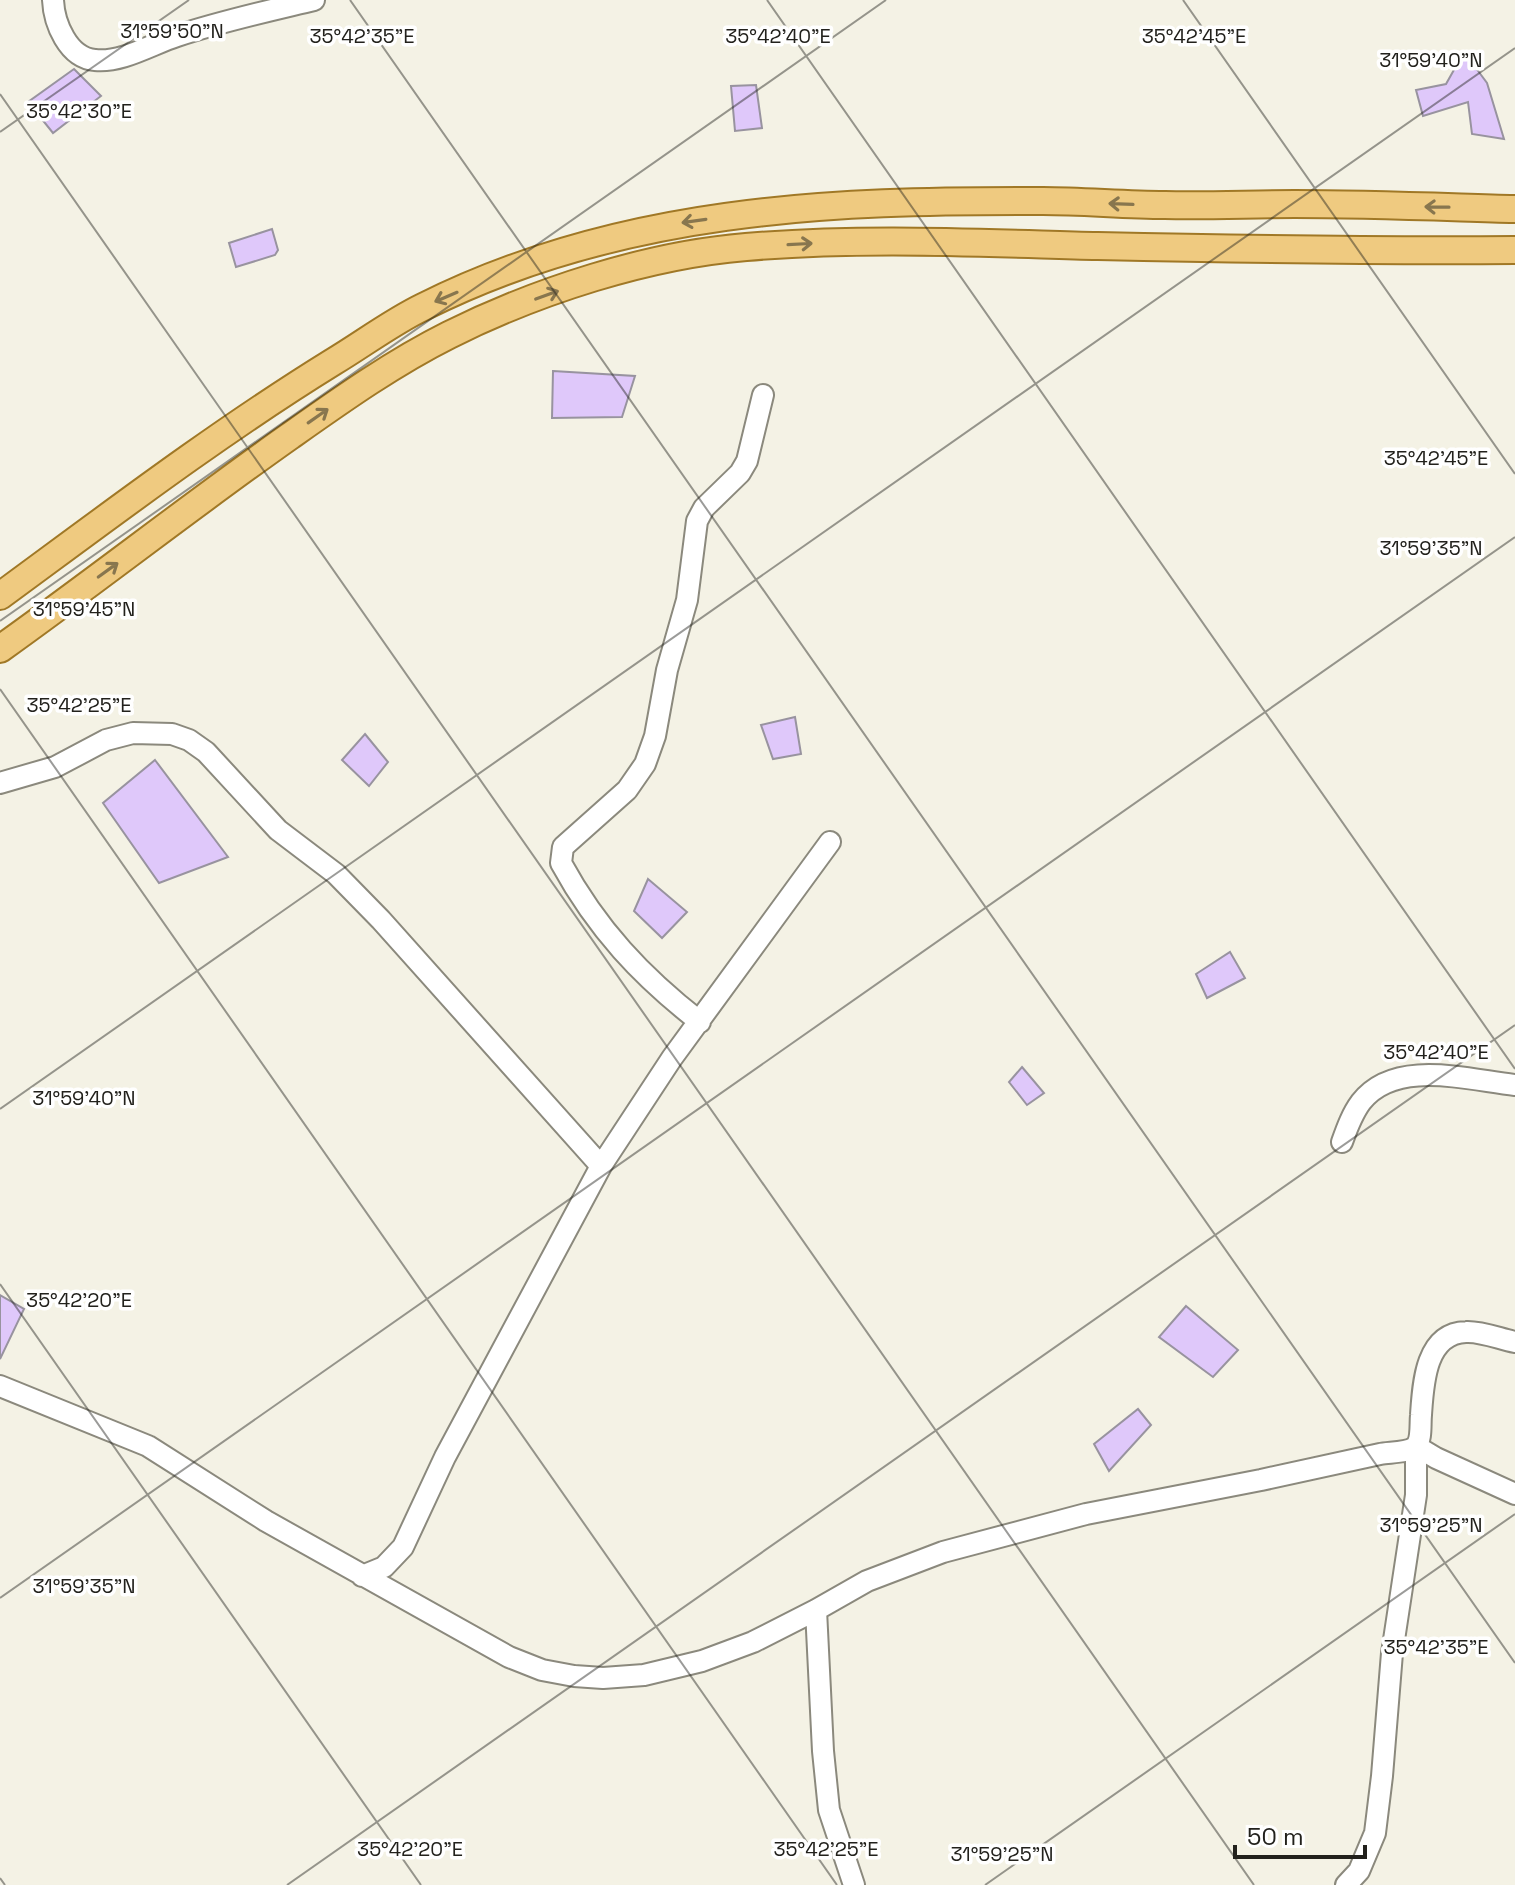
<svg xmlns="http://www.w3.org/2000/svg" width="1515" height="1885" font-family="'Space Grotesk',sans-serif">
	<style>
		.building { fill: #dfc8fa; stroke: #98939f; stroke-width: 2 }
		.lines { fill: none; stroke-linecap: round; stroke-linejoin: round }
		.minor-casing { stroke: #8b897d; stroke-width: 24 }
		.major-casing { stroke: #a07826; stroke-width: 30 }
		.minor { stroke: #fff; stroke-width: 20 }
		.major { stroke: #efca80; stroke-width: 26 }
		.oneway { stroke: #88764e }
		.ticks { fill: none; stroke: #22211c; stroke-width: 2; stroke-opacity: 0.45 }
		.ticks-label { font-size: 20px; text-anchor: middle; fill: #22211c; stroke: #fff; stroke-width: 7; stroke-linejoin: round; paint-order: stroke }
	</style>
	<rect width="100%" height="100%" fill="#f4f2e5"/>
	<path class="building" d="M1464,52l23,31 17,56 -32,-5 -4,-32 -45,14 -7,-26 30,-6z
		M74,69l27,27 -48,37 -25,-31z
		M756,85l6,43 -27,3 -4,-45z
		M272,229l6,21 -3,5 -39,12 -7,-24z
		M553,371l82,5 -13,41 -70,1z
		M795,717l6,37 -28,5 -12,-34z
		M365,734l23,28 -19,24 -27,-26z
		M155,760l73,97 -69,26 -56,-80z
		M648,879l39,33 -25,26 -28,-27z
		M1230,952l15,26 -38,20 -11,-24z
		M1022,1067l22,26 -17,12 -18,-23z
		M0,1295l24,14 -24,50z
		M1186,1306l52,44 -25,27 -54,-40z
		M1138,1409l13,16 -42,46 -15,-27z"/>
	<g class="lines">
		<defs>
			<path id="minor" d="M53,0c1,23 15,58 42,60 27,3 57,-16 82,-24 45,-15 91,-25 137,-36
				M0,783l55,-16 51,-27 27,-7 39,1 17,6 17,12 72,78 58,44 45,46 220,246
				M700,1022c-59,-46 -103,-93 -139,-159l2,-16 64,-57 18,-26 10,-28 12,-66 20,-70 10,-79 7,-13 36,-35 7,-12 16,-66
				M1342,1142c5,-14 10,-28 19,-40 34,-44 107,-22 154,-17
				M0,1386l148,60 118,75 243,136 33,13 32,6 29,2 41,-3 58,-14 51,-19 63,-32 51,-29 76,-29 143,-38 175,-34 119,-26c9,-2 29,-1 36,-8 6,-7 4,-22 5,-31 2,-30 4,-82 45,-83 15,-1 34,7 49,10
				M1416,1446l20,12 79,36
				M362,1576l22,-9 19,-20 42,-90 156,-291 71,-108 158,-216
				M816,1610l7,141 6,59 25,75
				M1346,1885l13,-14 16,-38 7,-57 10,-123 24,-158v-49"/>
			<path id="major" d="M0,596c109,-80 218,-163 333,-234 30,-18 59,-40 90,-55 195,-98 406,-107 620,-106 41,0 81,4 122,4 43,1 87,-1 130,-1 73,0 147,3 220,5
				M0,649c98,-70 192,-144 290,-213 51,-36 103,-73 159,-101 88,-44 199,-80 297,-88 117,-10 234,-4 352,-1 139,3 278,5 417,4"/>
		</defs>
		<use href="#minor" class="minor-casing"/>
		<use href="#major" class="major-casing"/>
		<use href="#minor" class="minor"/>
		<use href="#major" class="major"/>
	</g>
	<defs><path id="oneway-shaft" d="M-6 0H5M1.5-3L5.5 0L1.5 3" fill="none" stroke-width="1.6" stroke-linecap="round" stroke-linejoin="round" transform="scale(2)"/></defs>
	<g class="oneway">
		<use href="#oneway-shaft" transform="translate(1121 204) rotate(-178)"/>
		<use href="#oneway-shaft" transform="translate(1437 207) rotate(-179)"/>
		<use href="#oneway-shaft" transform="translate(694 221) rotate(172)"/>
		<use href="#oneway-shaft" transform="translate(800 244) rotate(-3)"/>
		<use href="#oneway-shaft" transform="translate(547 295) rotate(-20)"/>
		<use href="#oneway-shaft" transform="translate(446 297) rotate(157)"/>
		<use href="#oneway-shaft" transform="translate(318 416) rotate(-35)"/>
		<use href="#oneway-shaft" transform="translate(108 570) rotate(-36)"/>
	</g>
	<path class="ticks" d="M350,0l1165,1663M767,0l748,1069M1183,0l332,474M0,94l1254,1791M0,132l189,-132M0,621l886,-621M0,689l837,1196M0,1109l1515,-1061M0,1284l421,601M0,1598l1515,-1061M0,1878l5,7M287,1885l1228,-860M985,1885l530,-371"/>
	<g class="ticks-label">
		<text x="172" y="38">31°59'50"N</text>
		<text x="778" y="43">35°42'40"E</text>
		<text x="1194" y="43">35°42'45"E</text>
		<text x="362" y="43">35°42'35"E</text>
		<text x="1431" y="67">31°59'40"N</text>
		<text x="79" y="118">35°42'30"E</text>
		<text x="1436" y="465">35°42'45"E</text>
		<text x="1431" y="555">31°59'35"N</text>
		<text x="84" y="616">31°59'45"N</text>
		<text x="79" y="712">35°42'25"E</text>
		<text x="1436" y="1059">35°42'40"E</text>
		<text x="84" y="1105">31°59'40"N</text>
		<text x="79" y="1307">35°42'20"E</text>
		<text x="1431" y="1532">31°59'25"N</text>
		<text x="84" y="1593">31°59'35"N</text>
		<text x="1436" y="1654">35°42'35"E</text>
		<text x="410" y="1856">35°42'20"E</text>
		<text x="826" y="1856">35°42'25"E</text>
		<text x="1002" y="1861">31°59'25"N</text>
	</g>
	<path d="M1235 1845v12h130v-12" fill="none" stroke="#22211c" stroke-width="4"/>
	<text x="1247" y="1845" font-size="24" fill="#22211c" stroke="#ffffff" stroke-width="6" paint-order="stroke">50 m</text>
</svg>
